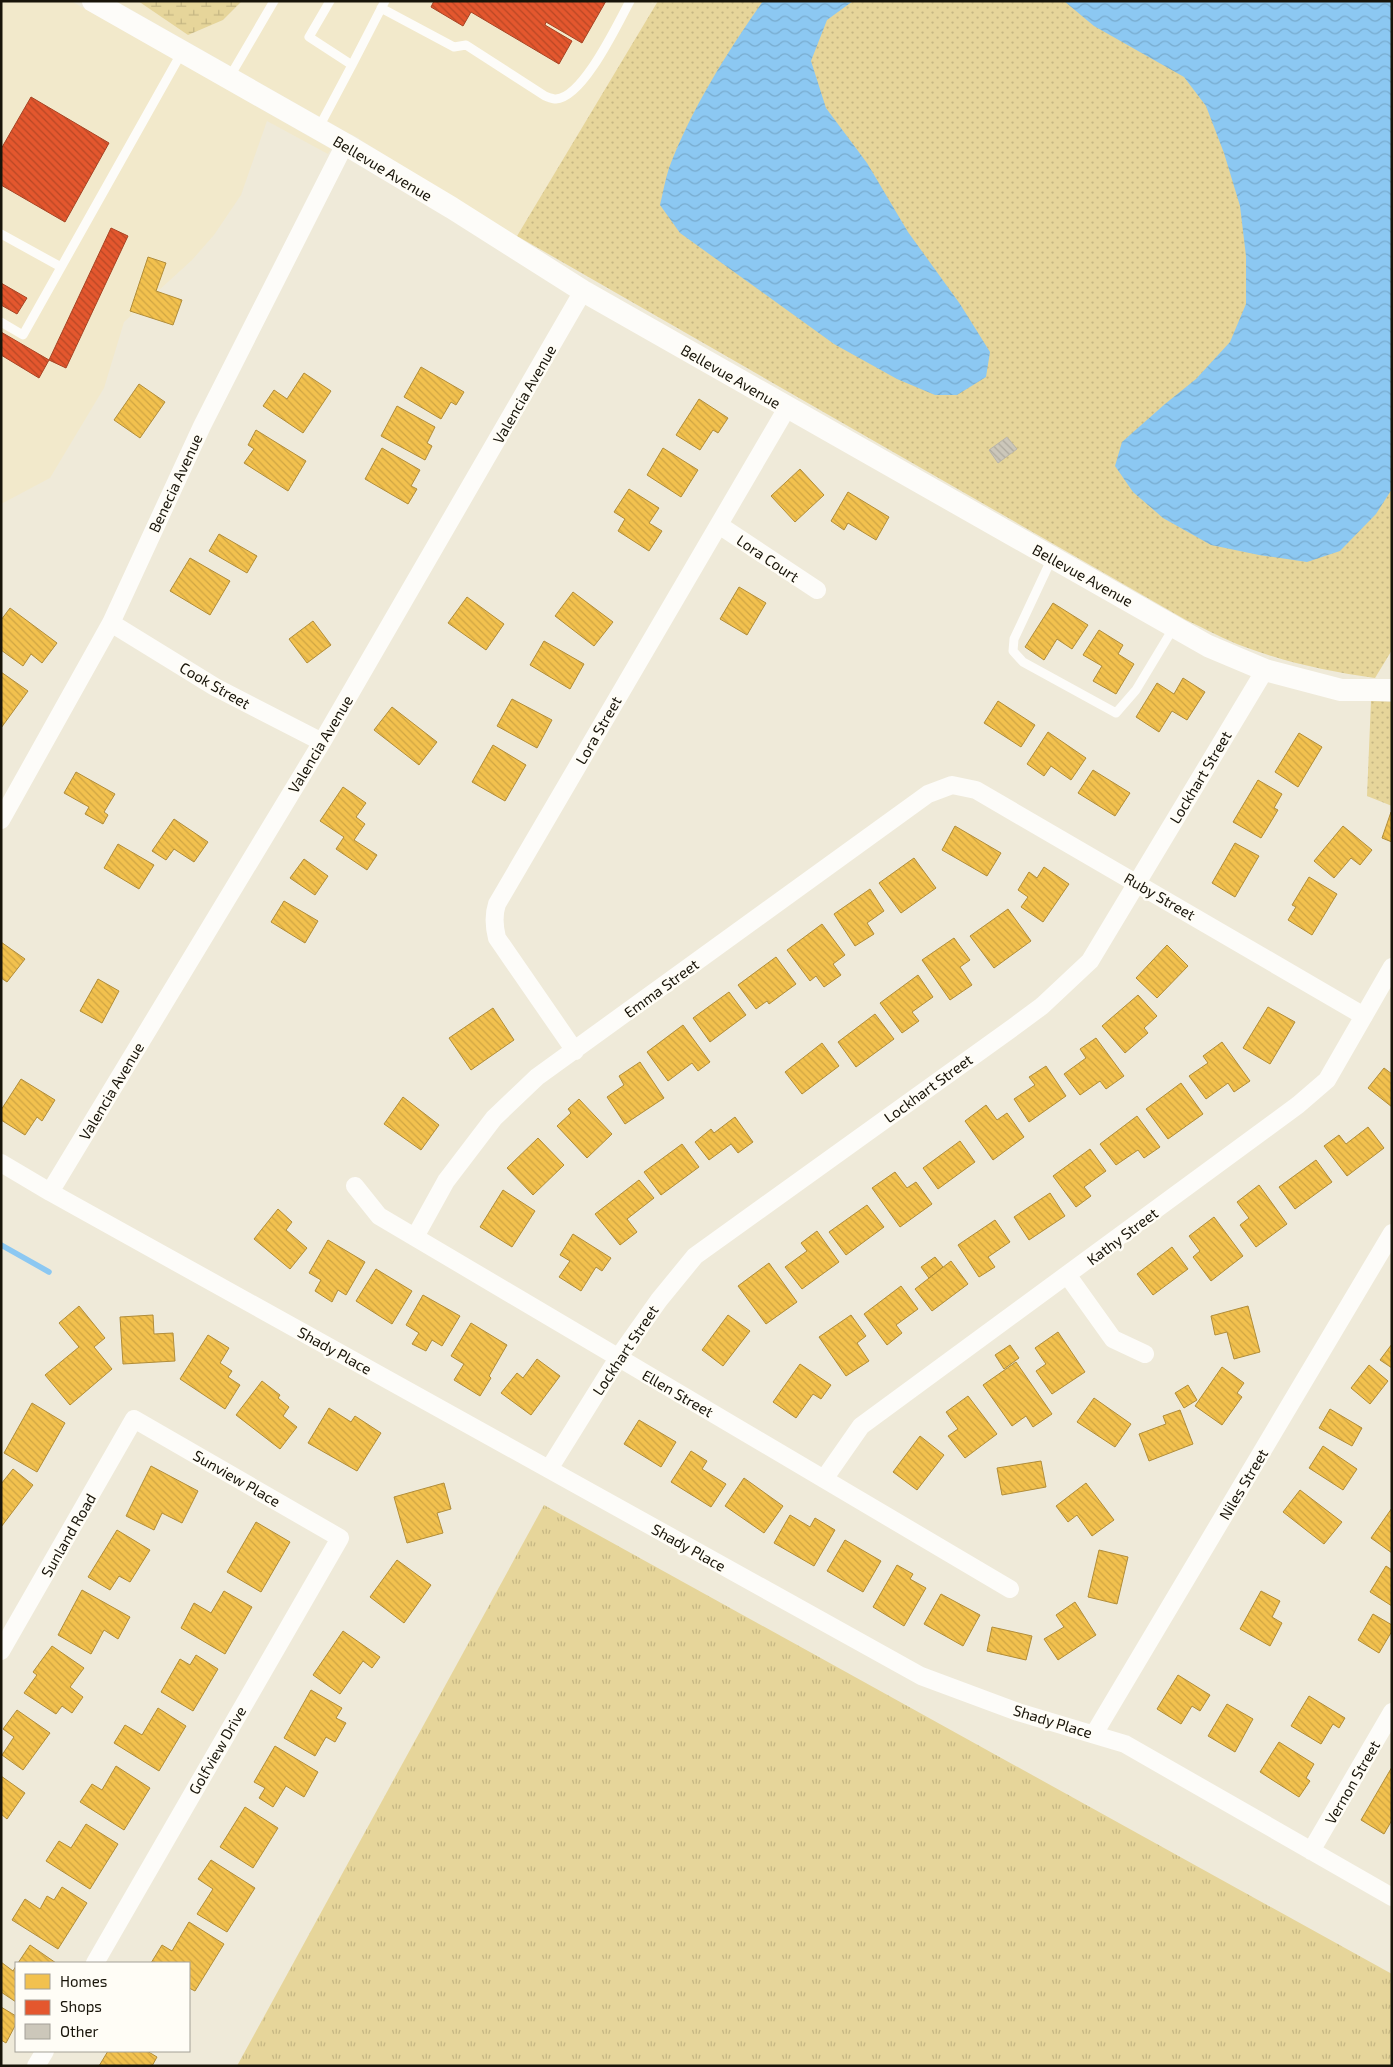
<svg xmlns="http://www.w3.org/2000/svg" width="1393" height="2067" font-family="'Exo 2',sans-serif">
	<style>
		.built { fill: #f2e9cb }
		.grass { fill: url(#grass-tufts) }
		.wetland { fill: url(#wetland-marsh) }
		.park { fill: url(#park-dots) }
		.water { fill: url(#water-waves) }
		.homes { fill: url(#homes-back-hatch); stroke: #b18d39 }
		.shops { fill: url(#shops-back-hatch); stroke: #a74323 }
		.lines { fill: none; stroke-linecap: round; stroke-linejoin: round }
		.stream { stroke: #8cc8f2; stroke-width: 5.5 }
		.building { fill: url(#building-back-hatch); stroke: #bab6a9 }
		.service { stroke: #fdfcf9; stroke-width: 9 }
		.minor { stroke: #fdfcf9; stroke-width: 18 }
		.tertiary { stroke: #fdfcf9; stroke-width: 22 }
		.labels { text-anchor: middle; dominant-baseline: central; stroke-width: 5; stroke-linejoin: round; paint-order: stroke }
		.street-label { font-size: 15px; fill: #181409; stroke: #fffdf6 }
	</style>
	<defs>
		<pattern id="grass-tufts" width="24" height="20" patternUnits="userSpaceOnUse" patternTransform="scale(1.25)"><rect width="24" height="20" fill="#e6d59a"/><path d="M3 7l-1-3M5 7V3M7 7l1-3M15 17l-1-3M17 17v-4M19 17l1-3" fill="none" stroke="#c5b683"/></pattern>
		<pattern id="wetland-marsh" width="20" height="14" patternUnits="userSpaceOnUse" patternTransform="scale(1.25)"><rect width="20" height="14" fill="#e6d59a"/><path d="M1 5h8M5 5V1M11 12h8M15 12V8" fill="none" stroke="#c5b683"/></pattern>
		<pattern id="park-dots" width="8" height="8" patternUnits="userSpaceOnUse" patternTransform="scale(1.25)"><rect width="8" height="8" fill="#e6d59a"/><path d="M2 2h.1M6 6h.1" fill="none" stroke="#c5b683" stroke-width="1.8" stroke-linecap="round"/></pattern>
		<pattern id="water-waves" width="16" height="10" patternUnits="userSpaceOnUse" patternTransform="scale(1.25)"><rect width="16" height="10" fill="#8cc8f2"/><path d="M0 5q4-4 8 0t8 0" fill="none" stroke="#78abce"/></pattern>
		<pattern id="homes-back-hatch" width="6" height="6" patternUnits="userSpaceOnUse" patternTransform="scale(1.25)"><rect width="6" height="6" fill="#f2c14e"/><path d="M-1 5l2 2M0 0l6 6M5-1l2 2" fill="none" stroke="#cfa543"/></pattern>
		<pattern id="shops-back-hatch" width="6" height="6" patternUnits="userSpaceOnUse" patternTransform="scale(1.25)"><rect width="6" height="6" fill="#e4572e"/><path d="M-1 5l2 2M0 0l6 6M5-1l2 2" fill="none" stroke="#b84725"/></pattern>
		<pattern id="building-back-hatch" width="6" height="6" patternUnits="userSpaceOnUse" patternTransform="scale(1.25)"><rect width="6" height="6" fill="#ccc7ba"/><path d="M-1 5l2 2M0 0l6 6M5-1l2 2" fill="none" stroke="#aeaa9f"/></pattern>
	</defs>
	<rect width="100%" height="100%" fill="#efead9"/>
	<path class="built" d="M1,1h70l260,148 -3,5 -61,-33 -26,74 -27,40 -22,25 -68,62 -20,66 -54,90 -49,26z
		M116,1h22l50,34 35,-15 19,-19h417l-142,235 -158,-97v-1l-9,-4z"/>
	<path class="grass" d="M544,1505l848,469v92h-1155z"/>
	<path class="wetland" d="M138,1h104l-19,19 -35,15z"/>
	<path class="park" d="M658,1h734v649l-17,28c-44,-6 -87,-15 -130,-31 -20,-7 -39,-18 -59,-27l-669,-384z
		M1371,701l21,1v104l-25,-10z"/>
	<path class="water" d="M763,1h90l-26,19 -16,41 15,47 41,55 41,69 52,72 30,48 -4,25 -29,18h-22l-38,-16 -63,-35 -154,-111 -20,-28c3,-12 5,-25 9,-37 22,-58 58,-116 94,-167z
		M1064,1h328v488l-16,25 -36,37 -33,11 -48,-7 -48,-10 -48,-27 -30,-26 -18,-26 7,-24 43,-38 31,-25 34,-37 16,-38v-48l-6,-50 -16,-53 -18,-47 -22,-29 -90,-51z"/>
	<path class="homes" d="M148,257l18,6 -10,28 26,9 -9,25 -43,-14z
		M421,367l43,25 -8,13 -5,-3 -10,17 -37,-22z
		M304,373l27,18 -28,42 -40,-27 11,-16 13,9z
		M139,384l26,18 -25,36 -26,-18z
		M699,399l29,19 -10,15 -5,-3 -13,20 -24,-15z
		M397,406l38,21 -8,16 5,3 -7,14 -44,-24z
		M256,430l50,31 -18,30 -44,-28 10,-14 -6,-4z
		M382,448l38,22 -9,16 6,3 -9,15 -43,-25z
		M663,448l35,22 -17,27 -34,-22z
		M800,469l24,26 -29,27 -24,-26z
		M629,489l30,19 -10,15 13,8 -13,20 -31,-20 7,-12 -11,-7z
		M848,492l41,25 -13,23 -28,-17 -4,7 -13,-9z
		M219,534l38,22 -10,17 -38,-22z
		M190,558l40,23 -20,34 -40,-24z
		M739,587l27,16 -19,32 -27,-16z
		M573,592l40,30 -19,24 -39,-30z
		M467,597l37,27 -18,26 -38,-27z
		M1053,603l35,22 -16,24 -15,-10 -13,21 -19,-13z
		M10,608l47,35 -15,20 -11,-9 -8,12 -22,-16v-30z
		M313,621l18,24 -24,18 -18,-24z
		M1099,630l24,15 -5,9 16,10 -18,30 -23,-13 9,-15 -19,-11z
		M544,641l40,23 -14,25 -40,-24z
		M1,672l27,19 -27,37z
		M1183,678l22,14 -18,28 -15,-9 -13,21 -23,-15 21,-34 17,11z
		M512,699l40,21 -15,28 -40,-22z
		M998,701l37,24 -14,22 -37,-24z
		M392,707l45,35 -18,23 -45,-35z
		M1048,732l38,26 -15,22 -20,-14 -7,10 -17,-12z
		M1299,733l23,14 -24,40 -23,-15z
		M493,745l33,20 -21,36 -33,-19z
		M1093,770l37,23 -15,23 -37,-23z
		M76,772l39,22 -11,18 4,3 -5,9 -18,-10 4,-7 -25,-14z
		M1258,780l24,14 -8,14 4,2 -17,28 -28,-16z
		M343,787l23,16 -10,14 9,7 -11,16 23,15 -10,15 -31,-21 8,-12 -24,-16z
		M1391,812l1,1v29l-10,-4z
		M174,819l34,23 -14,20 -20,-13 -8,11 -14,-9z
		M955,826l46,27 -14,23 -45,-26z
		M1343,826l29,24 -12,15 -9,-7 -17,20 -20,-17z
		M1235,843l24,13 -24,41 -23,-14z
		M118,844l36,21 -15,24 -35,-21z
		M914,858l22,30 -35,25 -22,-30z
		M304,859l24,17 -13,19 -25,-17z
		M1044,867l25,17 -26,38 -22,-15 7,-10 -10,-7 11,-18 8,6z
		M1309,877l28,17 -25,41 -24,-15 8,-13 -4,-2z
		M870,889l14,22 -17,12 7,11 -19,12 -21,-32z
		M284,901l34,20 -13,22 -34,-21z
		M1008,909l23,32 -37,27 -24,-32z
		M822,924l23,31 -12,9 8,11 -17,12 -8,-11 -6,5 -23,-31z
		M954,938l16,22 -10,7 12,18 -22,15 -28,-40z
		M1,942l24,17 -18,23 -6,-4z
		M1167,945l21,21 -31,32 -21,-20z
		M776,957l20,27 -27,20 -2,-3 -11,8 -18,-24z
		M918,975l15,22 -21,15 7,9 -17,12 -22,-30z
		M98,979l21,12 -17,32 -22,-12z
		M729,992l17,23 -36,27 -17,-24z
		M1138,995l19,21 -13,12 4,5 -23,20 -23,-27z
		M1268,1007l27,15 -25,42 -27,-16z
		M493,1008l21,32 -43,30 -22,-32z
		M875,1014l19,25 -38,28 -18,-25z
		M683,1025l27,37 -12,9 -6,-8 -24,18 -21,-29z
		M1096,1038l28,38 -18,13 -6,-8 -20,14 -16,-21 22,-16 -6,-9z
		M1222,1042l28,39 -16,11 -6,-9 -22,16 -17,-23 19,-13 -5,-7z
		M822,1043l17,23 -37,28 -17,-22z
		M640,1062l24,36 -39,26 -18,-27 17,-12 -5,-9z
		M1046,1066l20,30 -37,26 -15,-23 21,-14 -6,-8z
		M1384,1068l8,6v33l-24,-19z
		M21,1079l34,21 -13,21 -5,-4 -12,18 -24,-15v-10z
		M1181,1083l22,31 -35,25 -22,-30z
		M403,1097l36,28 -18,25 -37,-26z
		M579,1099l33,35 -25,24 -30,-32 14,-13 -3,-4z
		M986,1105l11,15 10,-7 17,24 -31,23 -28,-39z
		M1137,1116l23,31 -16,11 -6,-8 -22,15 -16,-21z
		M735,1117l18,25 -15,11 -7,-9 -22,16 -14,-18 16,-13 3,4z
		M1368,1127l16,21 -37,28 -23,-30 15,-11 7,9z
		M538,1138l26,27 -31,30 -26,-27z
		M960,1141l15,21 -37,27 -15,-21z
		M682,1144l17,23 -38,28 -17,-23z
		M1090,1149l16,22 -22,16 7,9 -15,11 -23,-31z
		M1316,1160l16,22 -37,27 -16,-22z
		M895,1172l12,16 9,-6 16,22 -32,23 -28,-39z
		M639,1180l15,18 -27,21 10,13 -17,13 -25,-31z
		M1259,1185l28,39 -31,23 -16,-22 9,-7 -12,-16z
		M503,1190l32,21 -23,36 -32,-20z
		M1050,1193l15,23 -36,24 -15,-23z
		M867,1205l17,22 -38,28 -17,-23z
		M278,1209l14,13 -6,8 21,18 -17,21 -36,-30z
		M1214,1217l29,39 -32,25 -18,-24 7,-6 -11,-15z
		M995,1220l15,22 -22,15 7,10 -16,10 -21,-32z
		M817,1231l22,31 -37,27 -17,-22 22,-16 -6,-8z
		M573,1234l38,24 -9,13 -6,-4 -15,24 -22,-14 11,-16 -10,-6z
		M328,1240l37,22 -19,33 -8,-5 -6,12 -17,-11 6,-11 -12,-7z
		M1172,1247l16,22 -35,26 -16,-21z
		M935,1257l8,10 -14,11 -8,-11z
		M951,1261l17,23 -36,27 -17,-22z
		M769,1263l28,39 -31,22 -28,-38z
		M376,1269l36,22 -20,33 -36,-23z
		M901,1286l17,23 -22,16 6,8 -15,12 -23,-31z
		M423,1295l37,21 -18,30 -10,-6 -6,11 -14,-7 7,-11 -13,-8z
		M79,1306l26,32 -11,9 18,22 -42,36 -25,-30 34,-28 -20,-24z
		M1248,1306l12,46 -26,7 -7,-27 -12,3 -4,-19z
		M153,1315l1,19 19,-1 2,28 -52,3 -3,-47z
		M728,1315l22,16 -27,35 -21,-16z
		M851,1315l15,21 -9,7 12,18 -23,15 -27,-39z
		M471,1323l36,22 -18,31 2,2 -11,18 -26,-16 10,-16 -13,-8z
		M1058,1332l27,40 -33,22 -16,-23 10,-7 -11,-16z
		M208,1335l21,13 -9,15 12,8 -4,6 12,8 -15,24 -45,-30z
		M1392,1344v24l-12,-8z
		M1010,1345l9,13 -15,11 -9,-14z
		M537,1359l23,17 -29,39 -30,-22 16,-20 6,5z
		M1016,1362l36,52 -19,13 -7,-11 -14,10 -29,-41z
		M800,1364l31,21 -10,14 -8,-5 -17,24 -23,-16z
		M1369,1365l19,16 -18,23 -19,-16z
		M1222,1367l22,16 -7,10 5,4 -20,28 -27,-19z
		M262,1381l18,14 -2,3 11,9 -6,9 14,11 -17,22 -44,-34z
		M1188,1385l9,15 -13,8 -9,-15z
		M968,1396l29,38 -32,24 -17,-22 10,-7 -12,-17z
		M1094,1398l37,26 -16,23 -38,-25z
		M32,1403l33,20 -28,49 -33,-19z
		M329,1408l22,14 4,-6 26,17 -24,38 -49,-28z
		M1330,1409l32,19 -10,18 -33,-18z
		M1180,1410l13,34 -44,17 -10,-27 27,-10 -3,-8z
		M639,1420l37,22 -15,25 -37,-23z
		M920,1436l24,19 -27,35 -24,-18z
		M1323,1446l34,23 -14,21 -34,-22z
		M691,1451l16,10 -5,8 24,15 -15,23 -40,-25z
		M1041,1461l5,26 -44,8 -5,-27z
		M151,1466l47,25 -16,32 -20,-10 -8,17 -28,-14z
		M13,1469l20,16 -32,42v-43z
		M744,1478l39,28 -19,27 -39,-27z
		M444,1483l7,26 -14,4 6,20 -36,10 -13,-46z
		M1086,1483l28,37 -22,16 -15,-21 -9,7 -12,-16z
		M1300,1490l42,32 -18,22 -41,-32z
		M1392,1508v45l-21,-15z
		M790,1515l20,12 5,-9 20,12 -21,36 -40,-23z
		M256,1522l34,20 -29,50 -34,-20z
		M117,1530l33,20 -20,32 -11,-6 -9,14 -22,-13z
		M845,1540l36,21 -18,31 -36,-21z
		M1099,1550l29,7 -11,47 -29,-7z
		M397,1560l34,25 -27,38 -34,-26z
		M897,1565l16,9 -3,5 16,9 -22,38 -31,-19z
		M1386,1566l6,4v36l-22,-14z
		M82,1590l48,27 -12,22 -14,-9 -13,24 -33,-19z
		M224,1591l28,16 -27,47 -44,-26 13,-25 17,10z
		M1261,1591l19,10 -8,16 10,6 -12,23 -30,-17z
		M941,1594l39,21 -17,31 -39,-22z
		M1075,1602l21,33 -38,25 -14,-21 20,-12 -8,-12z
		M1373,1614l19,11v6l-13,22 -21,-13z
		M992,1627l40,9 -6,24 -39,-9z
		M343,1631l37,26 -8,11 -9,-7 -23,33 -27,-19z
		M52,1646l32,22 -14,19 13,10 -11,16 -10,-7 -6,8 -32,-21 13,-18 -4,-3z
		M196,1655l22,14 -25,42 -32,-19 19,-33 10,6z
		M1178,1675l32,20 -10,16 -8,-5 -11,18 -24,-15z
		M311,1690l31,18 -6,10 10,5 -11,19 -9,-5 -11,19 -31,-18z
		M1309,1696l36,22 -6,10 -6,-4 -12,20 -30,-18z
		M1227,1704l26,15 -18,33 -27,-16z
		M158,1708l28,18 -27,45 -45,-28 11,-18 17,10z
		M17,1710l33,23 -27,37 -21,-15 12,-18 -11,-8z
		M1279,1742l35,22 -8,14 4,3 -11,16 -39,-25z
		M275,1746l43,26 -14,25 -18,-11 -13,21 -14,-9 6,-10 -11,-6z
		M116,1766l34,22 -26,42 -44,-28 12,-18 10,6z
		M1392,1767v53l-8,14 -23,-14z
		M1,1776l24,17 -18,26 -6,-5z
		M245,1807l33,21 -25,40 -33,-21z
		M86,1824l32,20 -28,45 -44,-28 13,-20 12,7z
		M211,1860l44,28 -28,44 -30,-18 16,-25 -15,-10z
		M62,1887l25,16 -29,46 -46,-29 13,-21 15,10 7,-13 7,4z
		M189,1922l35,22 -29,47 -6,-3v-25h-38l11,-18 10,6z
		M30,1945l26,18h-38z
		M1,1962l12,9 3,-5v36l-15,-10z
		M1,2007l15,9v8l-10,19 -5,-3z
		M108,2051h39l10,6 -5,9h-53z"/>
	<path class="shops" d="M434,1h172l-24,42 -36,-21 -1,3 27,16 -13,23 -88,-52 -8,14 -32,-19z
		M31,97l78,46 -44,79 -64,-37v-36z
		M111,228l17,8 -62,132 -17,-8z
		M1,283l26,15 -10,16 -16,-9z
		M1,332l48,28 -10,18 -38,-23z"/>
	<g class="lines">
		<path class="stream" d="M1,1245l48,27"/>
	</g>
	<path class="building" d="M1007,437l10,12 -19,14 -9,-13z"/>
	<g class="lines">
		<path class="service" d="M381,8l73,39 12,-2 79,51c3,1 8,3 11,3 27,-1 62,-76 74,-98
			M352,65l33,-64
			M229,78l45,-77
			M318,129l34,-64 -43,-28 21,-36
			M1,234l60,33
			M1,322l22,13 159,-283
			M1052,558l-38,81 -1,12 10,11 93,51 20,-23 38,-63"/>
		<path class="minor" d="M719,525l98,65
			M111,623l104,64 107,55
			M1,820l110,-197 91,-197 143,-282
			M575,1051l-78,-113c-3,-12 -4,-22 0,-34l290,-496
			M1,1163l49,29 871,484 97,36 107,32 267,153
			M355,1186l24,30 631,373
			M50,1192l272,-450 261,-451
			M415,1237l31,-56 48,-63 43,-41 391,-283 24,-9 24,5 388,226
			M1068,1276l45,63 32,15
			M549,1469l69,-111 41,-58 36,-44 320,-230 27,-20 48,-45 175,-291
			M824,1479l37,-53 437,-321 29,-25 65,-113
			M1,1651l133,-232 206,119 -245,425
			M1094,1734l298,-501
			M1311,1851l81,-139
			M36,2066l9,-15"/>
		<path class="tertiary" d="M93,1l252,143 107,64 131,83 625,355 57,24 76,20h51"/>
	</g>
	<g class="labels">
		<g class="street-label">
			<text transform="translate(383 168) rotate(31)">Bellevue Avenue</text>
			<text transform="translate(731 376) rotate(30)">Bellevue Avenue</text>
			<text transform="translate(524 394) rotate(-60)">Valencia Avenue</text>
			<text transform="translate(175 483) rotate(-65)">Benecia Avenue</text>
			<text transform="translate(768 558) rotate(34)">Lora Court</text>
			<text transform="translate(1083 575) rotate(29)">Bellevue Avenue</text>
			<text transform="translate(215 685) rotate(30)">Cook Street</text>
			<text transform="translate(598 730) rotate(-60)">Lora Street</text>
			<text transform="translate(320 744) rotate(-59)">Valencia Avenue</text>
			<text transform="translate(1200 777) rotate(-59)">Lockhart Street</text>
			<text transform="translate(1160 896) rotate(30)">Ruby Street</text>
			<text transform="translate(661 988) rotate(-36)">Emma Street</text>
			<text transform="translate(928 1088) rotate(-36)">Lockhart Street</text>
			<text transform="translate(111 1091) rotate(-59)">Valencia Avenue</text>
			<text transform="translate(1122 1236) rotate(-37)">Kathy Street</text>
			<text transform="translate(335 1350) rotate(29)">Shady Place</text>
			<text transform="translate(625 1350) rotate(-56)">Lockhart Street</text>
			<text transform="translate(678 1393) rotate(30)">Ellen Street</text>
			<text transform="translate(237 1478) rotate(30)">Sunview Place</text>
			<text transform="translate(1243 1484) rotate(-59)">Niles Street</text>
			<text transform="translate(68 1535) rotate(-60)">Sunland Road</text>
			<text transform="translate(689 1547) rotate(29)">Shady Place</text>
			<text transform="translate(1053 1721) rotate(17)">Shady Place</text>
			<text transform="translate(217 1750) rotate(-60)">Golfview Drive</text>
			<text transform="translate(1352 1782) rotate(-60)">Vernon Street</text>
		</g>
	</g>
	<rect width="1393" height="2067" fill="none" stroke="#181409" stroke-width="5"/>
	<rect x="15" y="1962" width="175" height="90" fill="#fffdf6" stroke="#a3a097"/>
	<rect x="25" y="1974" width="25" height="15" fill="#f2c14e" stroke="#a3a097"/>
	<text x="60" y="1987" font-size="15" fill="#181409">Homes</text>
	<rect x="25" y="2000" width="25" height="15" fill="#e4572e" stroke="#a3a097"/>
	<text x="60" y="2012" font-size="15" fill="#181409">Shops</text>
	<rect x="25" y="2024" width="25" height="15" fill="#ccc7ba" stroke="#a3a097"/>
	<text x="60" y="2037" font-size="15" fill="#181409">Other</text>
</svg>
